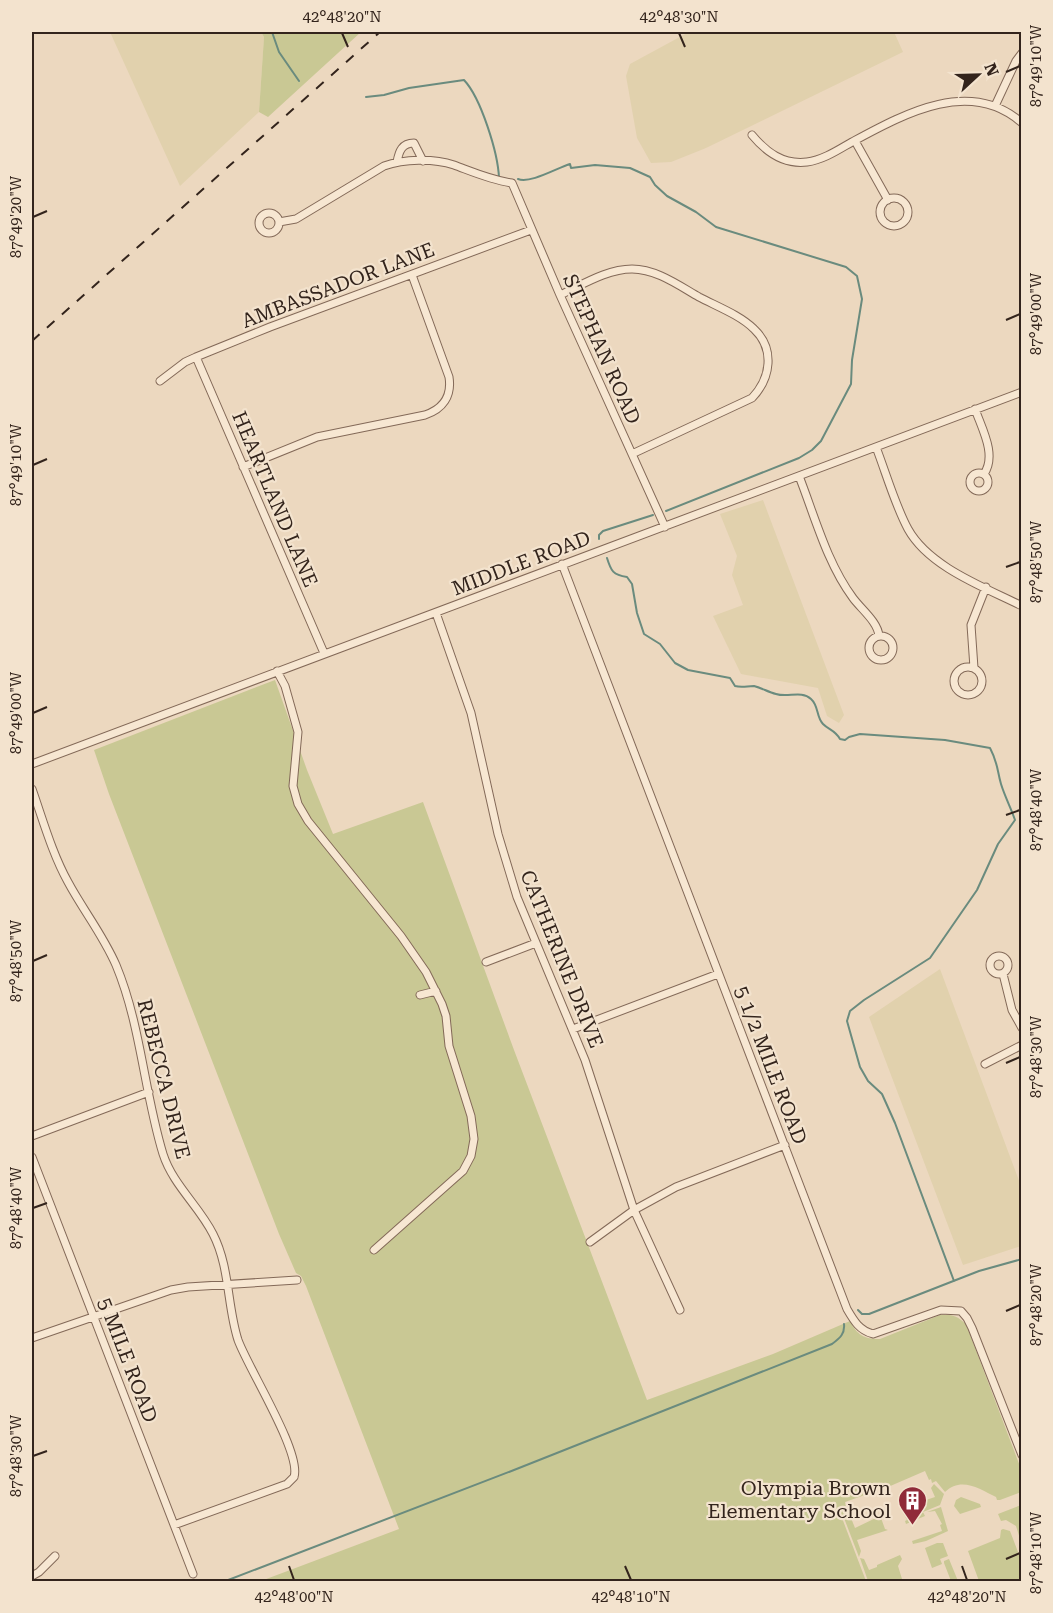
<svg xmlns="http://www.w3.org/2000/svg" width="1053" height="1613" font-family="'Roboto Serif',serif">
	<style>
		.farmland { fill: #e1d1ad }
		.green { fill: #c9c894 }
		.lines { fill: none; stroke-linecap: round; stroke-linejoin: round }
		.stream { stroke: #6a8b7e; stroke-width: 2 }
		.street-casing { stroke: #836958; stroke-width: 9 }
		.street { stroke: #f7e7d2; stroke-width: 7 }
		.rail { stroke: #33241c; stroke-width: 2; stroke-dasharray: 10 10; stroke-linecap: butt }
		.ticks { fill: none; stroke: #33241c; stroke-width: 2 }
		.labels { text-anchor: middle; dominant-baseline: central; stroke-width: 4.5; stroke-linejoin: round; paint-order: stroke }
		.street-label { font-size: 20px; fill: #33241c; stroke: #f3e3ce }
		.poi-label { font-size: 20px; fill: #33241c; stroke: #f3e3ce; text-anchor: end }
		.neatline { fill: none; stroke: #33241c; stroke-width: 2 }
		.ticks-label { font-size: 15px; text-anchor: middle; fill: #33241c }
	</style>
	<rect width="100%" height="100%" fill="#ecd8bf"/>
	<path class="farmland" d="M110,32h151l3,5 -5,75 -79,74z
		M689,32h205l9,20 -197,96 -35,14 -20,1 -14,-25 -11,-62 4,-12z
		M763,500l81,215 -5,8 -12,-7 -9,-28 -77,-14 -28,-58 30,-11 -11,-30 5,-19 -17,-42z
		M940,969l81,217v60l-58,19 -94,-248z"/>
	<path class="green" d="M261,32h100l-93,85 -9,-5 5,-75z
		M275,680l32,90 26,64 90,-32 91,248 133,350 126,-46 77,-33c7,14 14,18 30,18l60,-24c12,-1 17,1 26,9l55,145v23l-21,8h-3l-1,-3c-16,-8 -35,-21 -51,-5l-9,-11 -4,2 -1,-4 -2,1 -4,-9 -37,16 -1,-2 -11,4v2l-31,11 3,13 -6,3 24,63h-605l138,-52 -93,-243 -5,-10 -5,-3 -17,-39 -170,-440 -15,-44z
		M934,1484l10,10 -4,11 -17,7 2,4 -19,8 -1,-3 2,-1 -7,-12 25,-10 1,2 9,-3 -4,-9z
		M961,1497l19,7 1,3 -21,7 -6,-8 2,-6z
		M1021,1505v37l-5,-16 -10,-6 -5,1 -3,-7z
		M941,1507l7,24 -22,10 -13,3 -1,-3 30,-10 -2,-6 2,-1 -7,-13 -8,1z
		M882,1515l-1,3 4,11 3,1 -31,10 4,11 -2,6 -15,-39h7l4,10z
		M1003,1529l7,2 11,29v21h-42l-11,-30 32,-13 1,-8z
		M937,1543h6l5,13 -8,3 2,5 -10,4 -7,-20z
		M900,1555l2,4 -4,7 4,13 -6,2h-28l-8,-23 4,1 5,11 8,-3v-2z
		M949,1559l9,22h-7l-7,-18v-2z"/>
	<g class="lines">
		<path class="stream" d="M272,32l7,20 20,29
			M366,97l18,-2 25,-7 55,-8c17,18 34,73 35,98
			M518,179c12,5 39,-11 52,-15l1,4 24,-3 35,3 20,9 5,8 12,11 29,16 20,15 130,40 11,9 5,23 -10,61 -1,24 -30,57 -9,9 -13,8 -133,53
			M599,539v-4l4,-4 50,-16
			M607,558c4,13 6,17 20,19l5,7 5,29 7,21 16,10 15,19 13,7 42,8 5,8c7,2 12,0 19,0 8,2 14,6 22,8 12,4 25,-4 35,5 8,7 5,18 12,25 6,6 12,6 17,15l5,1 4,-3 11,-3 85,6 45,8c8,15 7,22 11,36 4,13 10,24 14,36l-17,24 -21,46 -47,68 -66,42 -14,11 -3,10 13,46 8,14 14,13 13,29 59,158
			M858,1310l4,4h7l110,-43 43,-12
			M223,1582l291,-112 318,-126c8,-6 13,-10 12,-20"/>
		<defs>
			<path id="street" d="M995,106l21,-45 6,-8
				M752,135c14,17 31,30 55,27 16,-2 31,-12 45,-20 52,-28 118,-65 170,-19
				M855,141l33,59
				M397,162c2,-11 5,-19 17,-19l9,18
				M880 212a14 14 0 1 1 28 0a14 14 0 1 1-28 0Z
				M259 223a10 10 0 1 1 20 0a10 10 0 1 1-20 0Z
				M279,222l17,-3 88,-53c20,-7 49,-8 70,-1 19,7 37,15 58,18l48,112 105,232
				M560,295c22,-10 47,-26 72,-26 24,0 46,16 67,28 17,9 41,18 55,32 21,20 17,49 -2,69l-120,56
				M196,357l128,296
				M160,381l25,-19 11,-5 74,-30 261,-97
				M975,409c7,20 22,46 9,65
				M876,447c10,26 19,58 32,82 21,38 76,58 114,77
				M243,467l74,-30 108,-22c18,-6 27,-19 24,-38l-37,-102
				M970 482a9 9 0 1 1 18 0a9 9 0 1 1-18 0Z
				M799,476c16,41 28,87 54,122 8,11 25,24 26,38
				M562,564l285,745c7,12 12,21 26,25l68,-24 20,1 6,7 5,10 50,127
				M436,613l35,100 27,121 19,63 68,163 49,150 46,100
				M869 648a12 12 0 1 1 24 0a12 12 0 1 1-24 0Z
				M954 681a14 14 0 1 1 28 0a14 14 0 1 1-28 0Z
				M974,668l-3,-43 15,-38
				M277,671l8,15 13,46 -5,54 5,18 10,17 93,115 25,36 16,32 4,12 3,30 22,70 3,23 -3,17 -8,15 -89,79
				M32,764l990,-372
				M32,789c11,31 20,64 36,93 15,28 35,53 48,83 25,60 28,127 47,189 10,31 36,52 50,80 17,33 14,72 25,106 10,28 64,113 56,137
				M990 965a9 9 0 1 1 18 0a9 9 0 1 1-18 0Z
				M486,962l50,-19
				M1003,974l9,36 10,18
				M420,995l16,-4
				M573,1029l145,-55
				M985,1064l37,-19
				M32,1136l117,-44
				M32,1157l161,417
				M590,1242l44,-32 42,-23 109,-42
				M32,1338l139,-48 17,-3 109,-7
				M174,1525l113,-41 7,-7
				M32,1576l7,-4 16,-16"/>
		</defs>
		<use href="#street" class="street-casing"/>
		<use href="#street" class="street"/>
		<path class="rail" d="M32,341l348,-309"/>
	</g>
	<path class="ticks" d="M342,33l6,14M679,33l6,14M1006,72l14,-6M33,217l14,-6M1006,320l14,-6M33,465l14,-6M1006,567l14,-5M33,713l14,-6M1006,815l14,-5M33,961l14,-6M1006,1063l14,-6M33,1208l14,-5M1006,1311l14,-6M33,1456l14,-5M1006,1559l14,-6M289,1566l5,14M625,1566l6,14M962,1566l5,14"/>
	<defs>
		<symbol id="building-pin" viewBox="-11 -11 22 30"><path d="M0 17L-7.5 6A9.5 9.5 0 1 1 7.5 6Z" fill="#902b3a" stroke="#f3e3ce"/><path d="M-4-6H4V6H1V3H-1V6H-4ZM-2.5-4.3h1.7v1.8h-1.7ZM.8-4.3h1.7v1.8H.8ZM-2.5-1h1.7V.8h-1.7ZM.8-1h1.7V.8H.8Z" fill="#fff"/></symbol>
	</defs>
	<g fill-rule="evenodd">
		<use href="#building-pin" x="896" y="1484" width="33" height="45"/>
	</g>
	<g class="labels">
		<g class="street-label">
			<text transform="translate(338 285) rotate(-21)">AMBASSADOR LANE</text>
			<text transform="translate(602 349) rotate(66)">STEPHAN ROAD</text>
			<text transform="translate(275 499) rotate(67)">HEARTLAND LANE</text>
			<text transform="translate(521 563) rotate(-21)">MIDDLE ROAD</text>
			<text transform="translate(562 959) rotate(68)">CATHERINE DRIVE</text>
			<text transform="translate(771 1065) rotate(69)">5 1/2 MILE ROAD</text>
			<text transform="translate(164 1079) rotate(76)">REBECCA DRIVE</text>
			<text transform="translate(128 1360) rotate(69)">5 MILE ROAD</text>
		</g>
		<g class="poi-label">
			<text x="891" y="1488">Olympia Brown<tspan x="891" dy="23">Elementary School</tspan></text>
		</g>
	</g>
	<rect width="1053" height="1613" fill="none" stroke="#f3e3ce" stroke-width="66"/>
	<g transform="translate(978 75) rotate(68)" stroke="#f3e3ce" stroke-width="4.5" paint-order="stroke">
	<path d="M0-4.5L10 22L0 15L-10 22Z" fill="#33241c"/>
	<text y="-9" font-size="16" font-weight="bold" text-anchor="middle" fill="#33241c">N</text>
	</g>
	<rect x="33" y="33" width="987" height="1547" class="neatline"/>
	<g class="ticks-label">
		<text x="342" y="22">42°48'20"N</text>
		<text x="679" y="22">42°48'30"N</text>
		<text transform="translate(1036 66) rotate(-90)" y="5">87°49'10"W</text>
		<text transform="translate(16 217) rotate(-90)" y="5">87°49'20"W</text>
		<text transform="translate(1036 314) rotate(-90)" y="5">87°49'00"W</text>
		<text transform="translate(16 465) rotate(-90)" y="5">87°49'10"W</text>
		<text transform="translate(1036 562) rotate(-90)" y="5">87°48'50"W</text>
		<text transform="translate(16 713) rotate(-90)" y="5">87°49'00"W</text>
		<text transform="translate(1036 810) rotate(-90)" y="5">87°48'40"W</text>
		<text transform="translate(16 961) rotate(-90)" y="5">87°48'50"W</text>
		<text transform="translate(1036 1057) rotate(-90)" y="5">87°48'30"W</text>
		<text transform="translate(16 1208) rotate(-90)" y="5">87°48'40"W</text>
		<text transform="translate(1036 1305) rotate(-90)" y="5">87°48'20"W</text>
		<text transform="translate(16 1456) rotate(-90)" y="5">87°48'30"W</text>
		<text transform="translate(1036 1553) rotate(-90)" y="5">87°48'10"W</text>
		<text x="294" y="1602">42°48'00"N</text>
		<text x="631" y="1602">42°48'10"N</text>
		<text x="967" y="1602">42°48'20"N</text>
	</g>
</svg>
